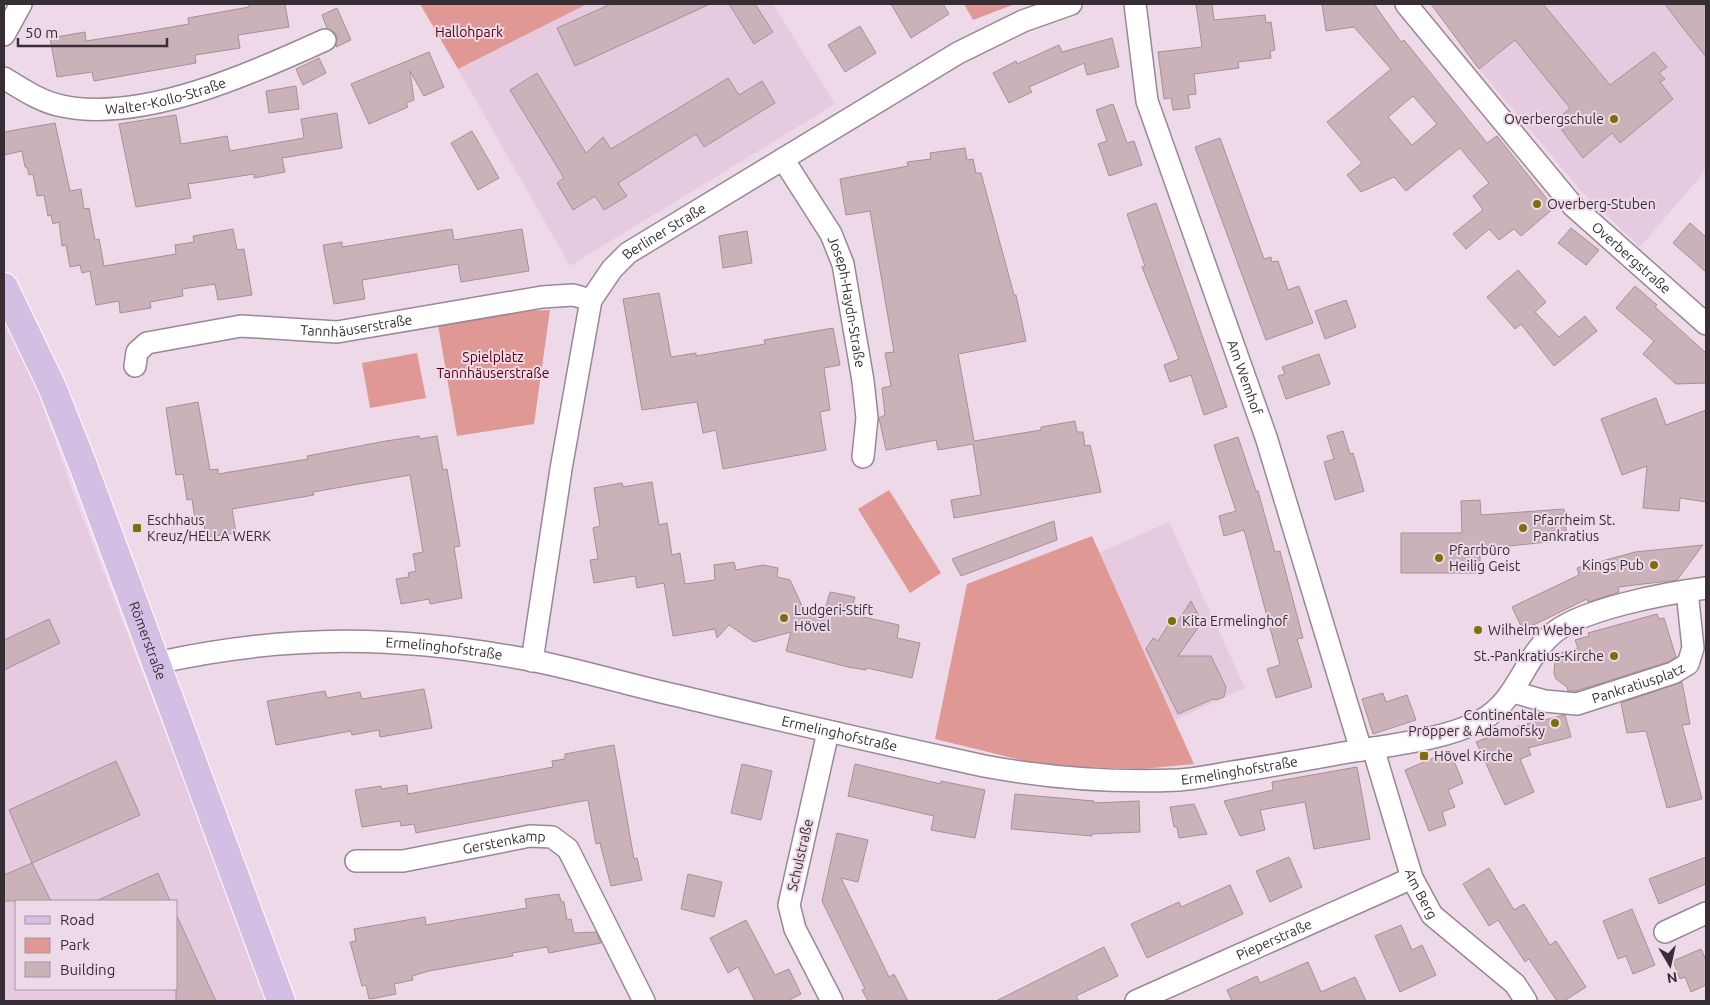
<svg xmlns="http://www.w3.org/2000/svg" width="1710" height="1005" font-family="Ubuntu,sans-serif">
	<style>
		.built { fill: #e6cbe0; fill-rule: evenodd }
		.green { fill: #df9893 }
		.building { fill: #cbb2b9; stroke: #a78f95; fill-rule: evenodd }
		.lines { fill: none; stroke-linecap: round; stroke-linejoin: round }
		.minor-casing { stroke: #9a8795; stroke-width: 24 }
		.major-casing { stroke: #fff; stroke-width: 30 }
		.minor { stroke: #fff; stroke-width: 21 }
		.major { stroke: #d4bfe4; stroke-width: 28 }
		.poi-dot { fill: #7f6d09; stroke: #eed9e9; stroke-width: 2 }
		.labels { text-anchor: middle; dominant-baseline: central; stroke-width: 4; stroke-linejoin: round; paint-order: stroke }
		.park-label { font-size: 14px; fill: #580009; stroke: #eed9e9 }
		.street-label { font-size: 14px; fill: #362e34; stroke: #eed9e9 }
		.poi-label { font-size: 14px; fill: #362e34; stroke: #eed9e9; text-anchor: start }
	</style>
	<rect width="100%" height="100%" fill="#eed9e9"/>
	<path class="built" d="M587,4h186l62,100 -265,162 -112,-197z
		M1530,4h176v166l-66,77 -59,-56 -102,-122 23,-17 -13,-17z
		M4,317l24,47 49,139 192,498h-265zM16,901h160v88h-160z
		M1169,522l76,166 -70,32 -76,-167z"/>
	<path class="green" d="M420,4h167l-129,65z
		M964,4h51l-42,16z
		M550,310l-16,114 -77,12 -19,-111 79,-14z
		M417,353l9,45 -56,10 -8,-45z
		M889,490l52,83 -31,20 -52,-84z
		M1092,536l102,228 -52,5 -97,-3 -110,-27 32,-155z"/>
	<path class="building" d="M249,4h36l4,23 -51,8 2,13 -45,7 1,8 -102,18 -2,-9 -35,5 -7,-39 35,-6 1,9 51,-8 52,-9 -1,-6 61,-11z
		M611,4h99l-135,62 -18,-38z
		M729,4h26l18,28 -19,12z
		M891,4h52l6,10 -38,24z
		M1196,4h16l2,16 51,-5 1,8 5,-1 4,28 -5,1 1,7 -33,4 1,6 -45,6 2,20 -8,1 2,13 -17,2 -2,-12 -7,1 -6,-47 44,-5z
		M1322,4h52l27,38 3,-2 83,103 10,-7 57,72 -33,28 -7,-7 -15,11 -10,-11 -23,20 -13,-15 30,-24 -10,-14 16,-13 -29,-35 -54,43 -12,-14 -33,15 -14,-17 15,-12 -35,-41 64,-53 -37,-42 -28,4zM1413,96l24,28 -25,21 -24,-28z
		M1431,4h112l67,81 44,-33 13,15 -8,6 6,6 -5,3 13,17 -53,44 -8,-10 -29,25 -28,-37 15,-13 -55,-68 -36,29z
		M1665,4h41v53l-26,-33z
		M337,8l14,32 -15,7 1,-12 -10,-7 -5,-13z
		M860,26l16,27 -31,19 -17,-27z
		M1112,38l7,29 -32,8 -3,-12 -55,24 3,5 -23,11 -16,-30 23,-12 1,3 42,-19 3,7z
		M429,52l15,35 -20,9 -14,-25 4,29 -8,3 2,4 -39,17 -18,-40z
		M319,58l7,15 -23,12 -7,-16z
		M537,73l49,80 17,-16 8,12 117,-71 11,17 23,-14 13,22 -71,44 -8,-13 -78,49 9,13 -23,14 -9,-14 -22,14 -16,-27 7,-5 -54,-88z
		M296,86l3,23 -30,4 -3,-22z
		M1113,104l14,39 7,-2 8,24 -33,11 -11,-32 9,-3 -11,-31z
		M337,113l5,35 -60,10 3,14 -31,6v-4l-66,10 3,14 -55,9 -17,-83 57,-9 5,29 46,-8 3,15 74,-13 -3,-19z
		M55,123l15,68 11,-2 3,20 5,-1 6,32 4,-1 5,27 72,-12 -1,-9 19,-3 -1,-6 40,-7 4,21 7,-1 8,46 -34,5 -3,-16 -33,5 1,7 -33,6 1,6 -31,5 -1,-12 -23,4 -6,-34 -8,2 -2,-8 -10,2 -4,-22 -4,1 -3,-24 -6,2 -2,-9 -3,1 -4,-21 -7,1 -4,-22 -4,1 -2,-8h-2l-3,-16 -18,4v-23z
		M472,131l27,47 -21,12 -27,-47z
		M1220,138l44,121 7,-2 1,5 6,-1 10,29 11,-4 14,37 -47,17 -71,-193z
		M965,148l2,12 6,-1 3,14h5l26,96 7,26h2l10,46 -68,13 16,87 67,-11v-3l34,-6 2,11h6l2,14 5,-1 11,47 -147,26 -3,-18 30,-5 -8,-51 -35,6 -2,-10 -50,10 -7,-32 6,-3 -3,-27 9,-2 -6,-33 9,-1 -24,-141 -24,4 -6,-36 68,-13 -1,-4 24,-3 -1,-6z
		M1156,203l71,204 -23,8 -13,-40 -21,7 -6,-17 15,-6 -37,-92 3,-1 -18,-52z
		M1690,223l16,14v35l-33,-29z
		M1571,228l28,22 -13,15 -28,-22z
		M452,229l2,11 68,-11 7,42 -68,11 -3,-18 -96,16 3,19 -31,5 -11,-59 19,-3v5z
		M747,231l5,32 -29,5 -4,-32z
		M1518,270l28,32 -11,10 24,25 26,-21 12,15 -43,35 -33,-42 -6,5 -28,-32z
		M1635,286l22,19 -2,2 51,46v30l-30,1 -33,-30 11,-13 -38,-33z
		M659,293l12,64 25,-4v3l69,-12 -1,-4 69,-12 7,37 -16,3 6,42 -10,2 6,38 -103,19 -7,-39 -13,3 -6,-31 -55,8 -19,-111z
		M1346,300l10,27 -31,12 -10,-28z
		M1319,354l11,30 -44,15 -8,-23 7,-2 -3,-7z
		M1656,398l10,27 40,-15v92l-26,-4 -1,13 -36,-3 4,-42 -25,9 -21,-56z
		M198,402l12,68 8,-1v5l90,-15 -1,-3 79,-15 33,-5 1,3 17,-3 6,34 4,-1 13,77 -6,1 8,51 -32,6 -1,-5 -28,5 -5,-25 13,-2 -1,-4 8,-2 -3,-17 10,-2 -13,-77 -97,17 1,3 -82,14 4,24 -30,4 -3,-19 -8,1 -3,-20 -5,1 -4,-26 -7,1 -10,-67z
		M1343,431l7,23 3,-1 11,38 -29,9 -11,-38 10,-3 -7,-23z
		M1238,437l18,54h2l17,61 5,-1 23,87 -6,1 15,48 -36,11 -9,-29 13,-4 -36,-135 -20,6 -5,-20 17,-5 -22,-66z
		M652,482l7,43 8,-2 5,32 8,-2 5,31 30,-4 -1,-15 20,-3 2,8 27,-5 15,3 -1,9 13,3 13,28 21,5 6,-21 25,5 -5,17 49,11 -2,13 23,5 -8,35 -45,-10 -1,2 -18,-3 -62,-16 5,-19 -37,10 -25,-17 -12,13 -2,-9 -42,7 -9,-53 -27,5 -2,-12 -41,7 -4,-23 8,-1 -5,-31 7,-2 -6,-38 28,-5 1,4z
		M1480,500l1,15 83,-6 3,31 -87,9v24h-79v-40h61l-1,-32z
		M1054,521l3,19 -96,36 -9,-17z
		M1703,545l-26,35 -59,7 1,5 -31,10 -1,-3 -64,31 -11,-23 67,-32 -2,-7 58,-16z
		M1191,601l11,21 -24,34h33l15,31 -2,10 -8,3 -3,-1 -35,15 -32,-65 7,-11 5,3 12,-19 5,4z
		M1657,614l2,5 5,-1 12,39 -8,5 -92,29h-8l-1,-4 -11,-8 -2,-6 1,-12 5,-8 18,-5 -3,-8 14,-4 -1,-3z
		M49,619l11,24 -56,27v-30z
		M1682,682l8,42 -8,1 20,74 -35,9 -21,-77 -19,2 -6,-30z
		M424,689l8,39 -52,9 -1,-7 -27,5 -1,-4 -75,14 -9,-44 58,-10 2,7 33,-6 2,7z
		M1383,693l3,9 21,-7 9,25 -43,14 -11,-35z
		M1565,715l6,22 -43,11 3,7 -11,4 14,33 -29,13 -29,-63 42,-16z
		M614,745l20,114 3,-1 5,22 -31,6 -11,-43 -4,1 -8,-44 -172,33 -2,-9 -13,2 -1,-5 -38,6 -7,-37 26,-4 1,3 25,-4 1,9 145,-27 -1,-6 13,-2v-5z
		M1450,751l13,32 -15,7 7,17 -13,5 4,13 -17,6 -24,-61z
		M116,761l24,54 -108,48 -23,-53z
		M742,764l30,7 -11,49 -30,-7z
		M855,764l86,20v-3l44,9 -10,48 -44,-8 3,-14 -86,-20z
		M1357,767l13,72 -56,10 -9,-47 -45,8 5,20 -25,6 -16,-35 49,-11 -1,-8z
		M1015,794l79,7v2l45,-2 1,31 -48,2v2l-81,-7z
		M1194,804l13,30 -28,4 -2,-11h-3l-4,-20z
		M837,833l31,7 -10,42 -17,-4 48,99 5,-3 14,27h-40l-6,-11 3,-1 -43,-88z
		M1289,857l13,30 -32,15 -14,-31z
		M1706,857v27l-47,20 -10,-25z
		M32,863l19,38h-47v-26z
		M1489,868l25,42 10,-6 26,41 6,-4 30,46 -22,14h-7l-28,-42 -4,3 -27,-42 -9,6 -26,-42z
		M158,873l12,28h-74z
		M688,874l34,8 -8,35 -33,-8z
		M1230,885l13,29 -96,44 -16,-34 48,-22 2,5z
		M559,894l2,7 3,1 3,18 4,-1 3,14 22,-1 5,11 -52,10 -2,-6 -35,6 1,3 -84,15 -17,5 1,4 -19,4 2,10 -20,4 -7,1 -3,-14 -4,1 -12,-44 6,-1 -2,-12 71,-12 1,8 59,-10 42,-7 -2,-9z
		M1632,909l23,56 -22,9 -7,-18 -8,3 -15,-38z
		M176,914l40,87h-40z
		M746,920l29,55 14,-6 12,25 -14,7h-32l-17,-34 -10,6 -18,-35z
		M1401,925l11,25 10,-5 14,30 -36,17 -25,-56z
		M1104,947l14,29 -42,20 3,5h-83z
		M1701,949l5,11v25l-15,7 -6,-15 -5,2 -7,-18z
		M1308,962l13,30 34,-15 11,24h-134l-5,-11 30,-14 3,7z"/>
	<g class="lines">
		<defs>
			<g id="minor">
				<path id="s1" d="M1135,4l12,97 119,336 95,313"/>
				<path id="s2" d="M1406,4l167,202 133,118"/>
				<path d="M4,35l17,-31"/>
				<path id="s3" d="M4,78c18,11 37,24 58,28 80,17 191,-33 263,-66"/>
				<path id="s4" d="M783,159l48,75 12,30 20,117 4,37 -4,39"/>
				<path id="s5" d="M135,366l2,-14 10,-9 94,-17 96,6 205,-35 31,-2 18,5"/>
				<path id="s6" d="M532,661l29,-192 30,-169 21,-31 16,-16 330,-200 65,-32 48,-17"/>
				<path id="s7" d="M156,663c131,-29 243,-28 374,-3 51,10 102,26 153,37 100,24 201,47 301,69 65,12 129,17 195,14 15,-1 31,-4 47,-7 41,-6 82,-14 123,-21 41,-7 96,-12 133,-32 35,-20 41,-59 68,-84 28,-27 118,-43 156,-48"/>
				<path id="s8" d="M1513,692l32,9 32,3 96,-31 15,-9 5,-16 -6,-57"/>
				<path d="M828,732l-39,173 6,24 37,72"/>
				<path id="s9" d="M1373,748l39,130 20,37 83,69 11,17"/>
				<path id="s10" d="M356,861h47l127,-25 22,1 16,12 76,152"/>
				<path d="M1665,932l41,-19"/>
				<path id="s11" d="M1136,1001l276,-123"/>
			</g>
			<g id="major">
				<path id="s12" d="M4,287l48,100 32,81 197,533"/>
			</g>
		</defs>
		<use href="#minor" class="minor-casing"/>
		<use href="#major" class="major-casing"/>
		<use href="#minor" class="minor"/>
		<use href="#major" class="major"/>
	</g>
	<g class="poi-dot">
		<circle cx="1614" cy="119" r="5"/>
		<circle cx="1537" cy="204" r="5"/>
		<rect x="132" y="523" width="10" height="10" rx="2.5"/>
		<circle cx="1523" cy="528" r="5"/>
		<circle cx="1439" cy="558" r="5"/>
		<circle cx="1654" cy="565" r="5"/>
		<circle cx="784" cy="618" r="5"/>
		<circle cx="1172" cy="621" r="5"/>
		<circle cx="1478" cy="630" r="5"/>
		<circle cx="1614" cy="656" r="5"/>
		<circle cx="1555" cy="723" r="5"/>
		<rect x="1419" y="751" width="10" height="10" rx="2.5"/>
	</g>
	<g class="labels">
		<g class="park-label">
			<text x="469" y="32">Hallohpark</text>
			<text x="493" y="357">Spielplatz<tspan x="493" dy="16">Tannhäuserstraße</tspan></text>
		</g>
		<g class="street-label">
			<text stroke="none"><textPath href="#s3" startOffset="170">Walter-Kollo-Straße</textPath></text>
			<text stroke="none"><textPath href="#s6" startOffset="468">Berliner Straße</textPath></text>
			<text stroke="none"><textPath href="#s2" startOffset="340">Overbergstraße</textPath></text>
			<text stroke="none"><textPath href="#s4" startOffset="159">Joseph-Haydn-Straße</textPath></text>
			<text stroke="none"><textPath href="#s5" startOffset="239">Tannhäuserstraße</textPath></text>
			<text stroke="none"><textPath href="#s1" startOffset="391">Am Wemhof</textPath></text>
			<text stroke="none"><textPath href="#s12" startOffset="382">Römerstraße</textPath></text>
			<text stroke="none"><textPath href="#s7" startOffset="290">Ermelinghofstraße</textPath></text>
			<text stroke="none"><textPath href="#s8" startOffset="130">Pankratiusplatz</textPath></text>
			<text stroke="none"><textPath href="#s7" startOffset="695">Ermelinghofstraße</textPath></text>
			<text stroke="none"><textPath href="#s7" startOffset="1100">Ermelinghofstraße</textPath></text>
			<text stroke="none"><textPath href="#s10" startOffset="150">Gerstenkamp</textPath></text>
			<text transform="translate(800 855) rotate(-77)">Schulstraße</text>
			<text stroke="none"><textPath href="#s9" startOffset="154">Am Berg</textPath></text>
			<text stroke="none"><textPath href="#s11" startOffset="151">Pieperstraße</textPath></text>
		</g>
		<g class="poi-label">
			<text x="1604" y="119" text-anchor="end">Overbergschule</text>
			<text x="1547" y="204">Overberg-Stuben</text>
			<text x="147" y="520">Eschhaus<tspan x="147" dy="16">Kreuz/HELLA WERK</tspan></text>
			<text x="1533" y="520">Pfarrheim St.<tspan x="1533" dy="16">Pankratius</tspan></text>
			<text x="1449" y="550">Pfarrbüro<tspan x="1449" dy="16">Heilig Geist</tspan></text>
			<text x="1644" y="565" text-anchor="end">Kings Pub</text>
			<text x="794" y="610">Ludgeri-Stift<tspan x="794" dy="16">Hövel</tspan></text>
			<text x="1182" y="621">Kita Ermelinghof</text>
			<text x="1488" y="630">Wilhelm Weber</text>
			<text x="1604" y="656" text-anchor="end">St.-Pankratius-Kirche</text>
			<text x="1545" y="715" text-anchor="end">Continentale<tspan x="1545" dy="16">Pröpper &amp; Adamofsky</tspan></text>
			<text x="1434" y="756">Hövel Kirche</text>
		</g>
	</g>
	<rect width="1710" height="1005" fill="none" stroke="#362e34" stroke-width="10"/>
	<rect x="15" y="900" width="162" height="90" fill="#eed9e9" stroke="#a495a1"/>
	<rect x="25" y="916" width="25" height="8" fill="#d4bfe4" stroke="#a495a1"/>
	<text x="60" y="925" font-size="15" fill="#362e34">Road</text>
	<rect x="25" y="938" width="25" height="15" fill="#df9893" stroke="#a495a1"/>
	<text x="60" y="950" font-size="15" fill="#362e34">Park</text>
	<rect x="25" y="962" width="25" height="15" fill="#cbb2b9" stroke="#a495a1"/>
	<text x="60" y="975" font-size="15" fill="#362e34">Building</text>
	<g transform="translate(1670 965) rotate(171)" stroke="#eed9e9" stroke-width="4" paint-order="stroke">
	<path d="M0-4L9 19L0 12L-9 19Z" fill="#362e34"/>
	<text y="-8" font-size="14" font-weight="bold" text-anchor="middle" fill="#362e34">N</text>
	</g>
	<path d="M18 38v8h149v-8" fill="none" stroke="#362e34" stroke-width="2.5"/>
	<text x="25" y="38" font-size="15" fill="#362e34" stroke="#eed9e9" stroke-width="4" paint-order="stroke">50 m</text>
</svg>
